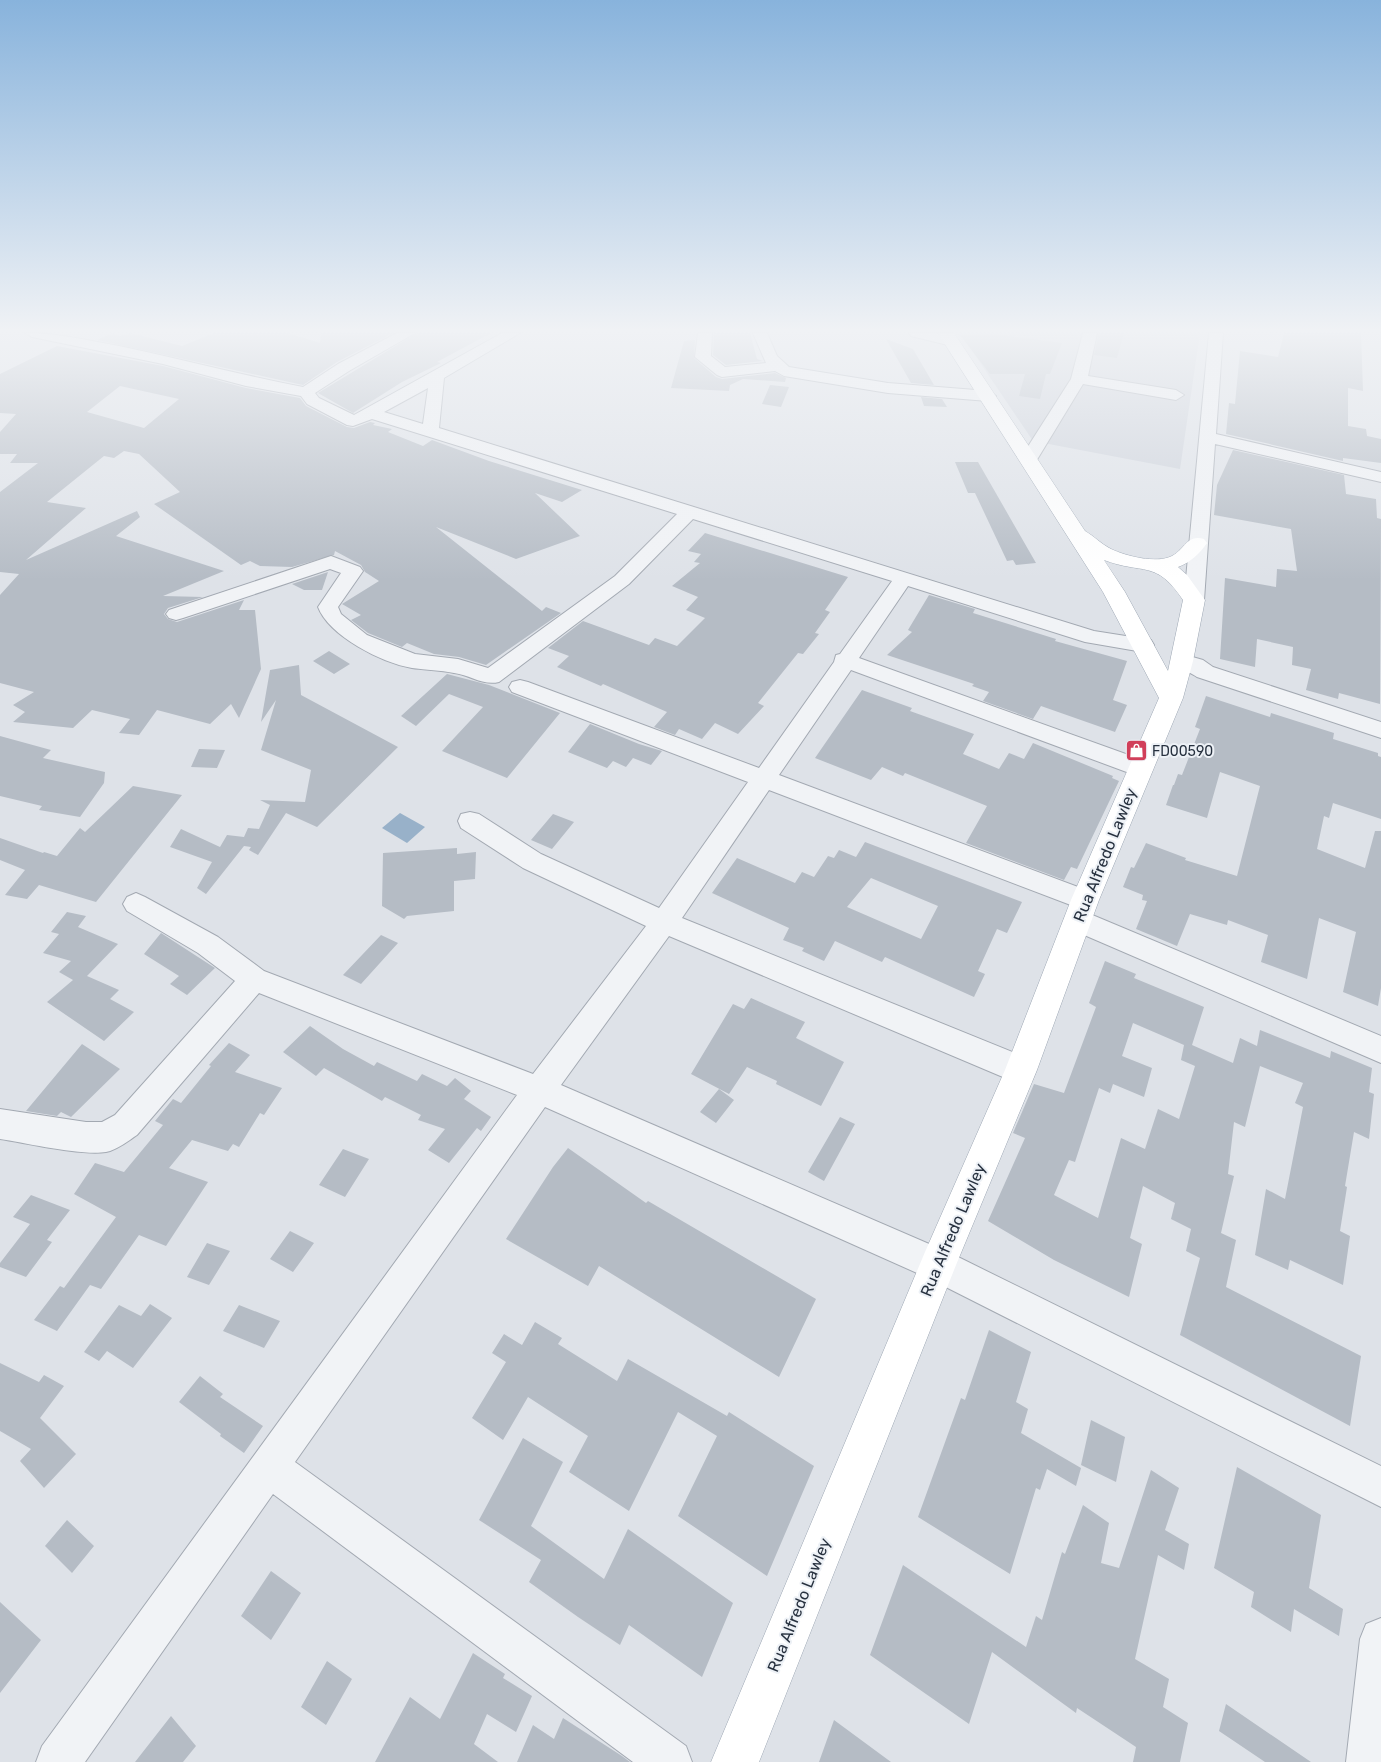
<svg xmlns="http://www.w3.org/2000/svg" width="1381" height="1762" font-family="Rubik,sans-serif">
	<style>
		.built { fill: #ccd1da }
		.water { fill: #98b1c9 }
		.building { fill: #b5bcc5; fill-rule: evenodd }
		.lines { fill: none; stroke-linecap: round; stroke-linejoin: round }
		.minor-casing { stroke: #a3a9b2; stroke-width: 2 }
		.major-casing { stroke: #9da7b4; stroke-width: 1 }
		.minor { fill: #f1f3f6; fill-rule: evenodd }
		.major { fill: #fff; fill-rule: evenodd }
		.labels { text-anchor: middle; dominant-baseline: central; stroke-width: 4; stroke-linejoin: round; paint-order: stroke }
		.poi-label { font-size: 14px; fill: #27313f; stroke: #edf1f6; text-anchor: start }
		.near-street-label { font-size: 16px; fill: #27313f; stroke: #edf1f6 }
	</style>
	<rect width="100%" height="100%" fill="#dee2e8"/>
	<path class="built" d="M960,333h240l-20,136 -147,-28z"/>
	<path class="water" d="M400,813l25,14 -18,16 -25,-15z"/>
	<path class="building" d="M113,333l7,3 10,-3 52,13 32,-13h74l32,10 1,-10h72l-56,29 -34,23 -206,-45z
		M417,333h74l-54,29 4,1 -39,19 -49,31 -35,-20z
		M714,333h36l7,26 6,2 -37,4 -13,-10z
		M1099,333h25l-7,25 -23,-3z
		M1284,333h77l2,58 -15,-3v38l18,3 1,7 14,3v24l-38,-5v3l-117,-27 3,-31 6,1 5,-53 38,6z
		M992,334l70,9 -12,31h-4l-6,25 -21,-3 6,-22h-35l-30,-39z
		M886,339l27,10 21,36 -23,-2z
		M695,340l-1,18 22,19 6,2 53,-6 11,5 -1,4 -42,-3 -13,6 -1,6 -58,-3 13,-47z
		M57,346l106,20 83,22 54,10 6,8 41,21 7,1 16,-6 5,1 -2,2 19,4 -4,3 35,14 9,-6 57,21 93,29 -20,12 -27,-9 45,43 -64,23 -80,-32 106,84 4,-4 15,6 -75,52 -27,-8 -25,-3 -27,-11 -5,4 -34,-14 -17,-13 10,-5 -19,-11 37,-23 -14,-9 -4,-7 -26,-14 -1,4 -42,12 -32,-1 -10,-5 -9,4 -87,-61 26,-12 -41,-38 -15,-3 -10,7 -10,-2 -57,46 39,6 -60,52 111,-49 3,6 -24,19 108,35 -61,25 40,1 -35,11 -4,6 4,5 9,3 67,-22 -5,10h16l6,59 -22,49 -8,-14 -21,20 -53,-14 -18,25 -20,-2 11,-14 -38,-9 -19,18 -60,-6 12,-10 -12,-7 21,-13 -34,-9v-88l19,-21 -19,-2v-80l38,-29h-28l7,-9h-17v-22l16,-18 -16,-1v-39zM120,386l59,13 -35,29 -57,-16z
		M770,385l19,2 -8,20 -19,-3z
		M921,397l21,2 5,8 -23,-1z
		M1233,450l111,25 2,19 30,5 1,19 4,1 -1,185 -41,-11 -1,6 -32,-9 5,-21 -19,-4 1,-18 -36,-8 -2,28 -35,-8 5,-81 51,9 1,-18 20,2 -6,-42 -77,-14 3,-30z
		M955,462h23l58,101 -20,2 -3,-5 -6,1 -32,-68h-7z
		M705,533l143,44 -23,33 5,2 -15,21 4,1 -16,20 -5,-1 -40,50 6,3 -26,28 -23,-11 -13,16 -23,-10 -4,6 -21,-8 13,-15 -64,-28 -2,2 -44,-19 12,-11 -21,-8 35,-27 66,24 6,-7 22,8 28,-28 -19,-8 12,-13 -26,-11 28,-23 -6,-1 7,-8 -13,-3z
		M328,572l-6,18h-18l-12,-6z
		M929,595l46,14 -2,4 83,26 -1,2 72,20 -14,39 14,5 -12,27 -74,-26 -8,13 -50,-18 6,-9 -17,-6 2,-2 -87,-29 25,-23 -4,-2z
		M329,651l21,13 -16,10 -21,-13z
		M299,665l2,30 97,52 -81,80 -31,-14 -28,42 -9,-5 2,-3 -7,-1 -38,48 -9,-6 15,-26 -42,-15 11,-18 39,18 7,-12 17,2 4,-9 11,1 11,-24 -10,-5 45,2 6,-32 -50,-20 15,-50 -15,22 9,-52z
		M447,674l42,11 71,28 -53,65 -65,-27 41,-44 -34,-13 -33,32 -15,-10z
		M862,690l50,18 -2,3 64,23 -11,20 36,15 10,-16 15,6 9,-16 80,33 -1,2 7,3 -42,88 -6,-2 -7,13 -98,-37 21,-37 -82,-33 -2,3 -21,-9 -11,13 -56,-22z
		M1206,696l64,21 1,-4 63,20 -1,6 45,14v3l3,1v62l-48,-16 -4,15 -5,-2 -7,33 48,19 10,-37h6v157l-3,18 -35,-14 13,-60 -37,-14 -12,61 -46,-17 7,-27 -40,-15 -1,5 -37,-11 -13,32 -41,-17 11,-28 -5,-1 1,-5 -20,-8 8,-20 3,1 12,-25 40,15 -1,2 52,16 23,-90 -40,-14 -13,46 -41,-13 7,-20h1l4,-11 4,1 18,-46 -5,-2z
		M590,724l49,20 23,7 -11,14 -18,-7 -7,9 -13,-6 -6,7 -39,-16z
		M0,736l51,14 -8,8 62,14 -1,11 -24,34 -41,-7 3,-4 -42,-10z
		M199,749l26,1 -8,18 -26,-1z
		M133,786l49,9 -86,107 -57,-17 -12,14 -22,-4 20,-25 -25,-10v-22l43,15 1,-1 13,4 23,-28 5,4z
		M553,814l21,8 -22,27 -21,-9z
		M865,842l157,60 -15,31 -10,-4 -19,42 7,3 -11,23 -89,-40 -3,5 -47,-21 -11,20 -22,-10 2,-3 -21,-8 6,-12 -77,-35 25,-35 58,25 7,-11 12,5 14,-21 6,2 5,-8 17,7zM871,878l67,28 -17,33 -74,-32z
		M457,848v6l19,-2 -1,27 -21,2v30l-47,5 -3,3 -22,-13 1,-53z
		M67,912l19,4 -8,11 40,17 -31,32 32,14 -9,9 24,13 -30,29 -57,-39 26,-22 -14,-8 12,-11 -28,-8 16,-19 -8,-2z
		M161,933l54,35 -28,27 -17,-11 9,-8 -35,-22z
		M381,935l17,8 -37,41 -18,-9z
		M1105,961l31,13 -2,4 70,29 -12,38 41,18 7,-25 17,8 3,-16 70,28 1,-7 41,17 -3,24 5,2 -5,45 -15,-7 -9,54 2,1 -7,44 10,5 -7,49 -53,-25 -2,10 -33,-15 11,-66 19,10 18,-92 -8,-4 8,-20 -43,-17 -15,61 -11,-5 -6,52 6,2 -13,57 15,7 -10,47 135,69 -11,70 -170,-91 20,-77 -14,-7 5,-22 -20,-10 4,-16 -32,-17 -13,52 12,6 -13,53 -75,-37 -66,-39 37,-83 -12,-5 21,-49 30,9 32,-86 -7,-4zM1133,1023l51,22 -3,15 14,6 -16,53 -21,-10 -13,40 -24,-11 -23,80 -44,-23 15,-35 6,2 24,-74 11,5 3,-9 31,13 8,-29 -30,-12z
		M751,998l54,24 -9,16 48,24 -23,44 -45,-22 1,-3 -30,-14 -18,27 -38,-20 42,-70 11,5z
		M310,1026l33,23 31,17 3,-4 40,19 5,-7 25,12 8,-8 16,13 -7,8 27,18 -10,14 -4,-3 -28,35 -21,-13 17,-21 -27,-9 3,-5 -36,-18 -3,4 -58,-33 -8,8 -33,-24z
		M229,1043l21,12 -15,17 47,16 -18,27 -4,-2 -21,34 -6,-3 -5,7 -36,-11 -23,28 39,14 -42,64 -27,-11 -38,54 -11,-4 -33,46 -23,-11 26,-34 4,2 52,-71 -42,-23 21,-31 29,9 39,-47 -8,-4 18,-22 8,4 30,-37 -2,-1z
		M82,1044l38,25 -49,48 -10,-5 -4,4 -31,-5z
		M719,1089l15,11 -18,23 -16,-11z
		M840,1117l15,7 -31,57 -16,-9z
		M568,1148l78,55 2,-2 168,98 -37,78 -180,-111 -11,20 -82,-47 47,-72z
		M343,1149l26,10 -24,38 -26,-12z
		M31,1195l39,15 -23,30 5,2 -26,35 -26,-10v-4l30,-39 -17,-7z
		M290,1231l24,12 -21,29 -23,-13z
		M207,1243l23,8 -21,34 -22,-8z
		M150,1304l22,14 -39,50 -26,-17 -8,10 -15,-9 35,-47 22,11z
		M239,1305l41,16 -16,27 -41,-17z
		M535,1322l27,16 -4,6 59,37 11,-22 99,57 2,-4 85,54 -47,110 -89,-60 39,-80 -39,-24 -49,99 -60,-39 19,-36 -60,-39 -25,43 -31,-22 34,-56 -14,-9 12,-19 18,11z
		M989,1330l42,22 -15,50 12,7 -7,24 60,35 -5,18 -29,-17 -7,21 -4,-2 -26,86 -92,-57 43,-119 4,2z
		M0,1363l39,19 5,-7 20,11 -24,32 36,36 -32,34 -24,-27 11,-12 -31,-18z
		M200,1376l23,18 -3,3 43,29 -19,27 -24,-17 1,-2 -42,-32z
		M1091,1420l34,17 -9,45 -35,-17z
		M523,1438l40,24 -32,64 73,53 24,-50 105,74 -31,74 -73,-52 -9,20 -42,-28 -49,-35 12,-22 -62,-40z
		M1237,1467l84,48 -12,73 34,21 -4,27 -45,-27 -3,23 -40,-25 3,-15 -40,-24z
		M1151,1470l28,18 -14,42 24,14 -5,26 -26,-15 -23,104 34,20 -6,28 25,16 -8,39h-47l3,-15 -59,-39 -1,5 -84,-61 -23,72 -99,-69 33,-90 123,82 10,-31 6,4 20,-68 3,2 18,-49 26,18 -8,40 18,5z
		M67,1520l27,26 -22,27 -27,-27z
		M271,1571l30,22 -30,47 -30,-24z
		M0,1602l41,38 -41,53z
		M473,1653l32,21 -2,4 29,18 -16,36 -29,-18 -13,30 24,18h-123l35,-65 30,22z
		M327,1661l25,18 -26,46 -25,-18z
		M1226,1704l85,58h-46l-46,-31z
		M171,1716l25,30 -13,16h-48z
		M563,1718l59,38 8,6h-113l16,-37 21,14z
		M834,1720l57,42h-72z"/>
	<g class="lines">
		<defs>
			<path id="minor" d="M25,333c32,0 62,7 94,13 62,13 122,29 184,41l35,-23 59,-31h18l-66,38 -34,22 4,5 35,17 148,-82h18l-76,45 -5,50 655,203 57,9 3,5 -3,5 -8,2 -58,-10 -177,-56 -49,72 289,104 4,6 -4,6 -8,2 -8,-2 -281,-104 -72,105 315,118 4,7 -4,7 -9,4 -9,-4 -307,-117 -87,128 350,142 4,10 -4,10 -11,4 -11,-4 -341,-144 -108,149 389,168 431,213v41l-455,-230 -381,-170 -250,355 391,284 6,16h-59l-360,-268 -188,268h-49l6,-16 475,-651 -258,-102 -122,142c-9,6 -20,15 -31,17 -24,4 -80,-9 -106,-13v-30l86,13h16l13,-7 120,-134 -37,-28 -71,-42 -4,-7 4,-7 9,-4 9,4 73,40 46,34 269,103 113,-148 -123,-58 -62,-40 -3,-7 3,-7 9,-2 9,2 62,40 118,54 89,-126 -236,-90 -3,-5 3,-5 8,-2 8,2 231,86 75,-106 2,-7 4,-1 52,-73 -199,-62 -64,65 -130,98c-16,4 -29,-7 -45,-9 -14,-3 -28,-3 -42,-5 -30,-5 -83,-32 -94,-61l23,-34 -11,-4 -147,49 -7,2 -7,-2 -3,-4 3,-4 162,-54 29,11 3,4 -25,36 3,7 26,21 48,19 43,5 30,9 127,-92 62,-62 -305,-95 -19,7 -6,-1 -40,-21 -6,-8 -55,-10 -83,-22 -131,-27zM428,388l-5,36 -39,-12z
				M698,333h14l-1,23 14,11 41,-4 -13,-30h14l10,23 12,11 99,16 100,8 8,5 -8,5 -100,-8 -104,-17 -9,-5 -53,6 -5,-2 -22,-18z
				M909,333h25l23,6 2,3 -7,4 -41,-10z
				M1083,333h14l-9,43 88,14 8,5 -8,5 -93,-16 -48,79h-12l-3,-4 51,-80z
				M1209,333h14l-7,101 165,38v10l-166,-38 -11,156 -3,4 -7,2 -7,-2 -3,-4z
				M1182,654l21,6 10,7 168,55v16l-184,-61c-8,-6 -21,-8 -26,-16l3,-5z
				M1078,909l303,127v27l-313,-135 -4,-8 4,-8z
				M1381,1618v144h-35l14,-123 6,-15z"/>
			<path id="major" d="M938,333h16l131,198c9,5 16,13 26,18 15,7 45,15 61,7 13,-7 15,-22 32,-17l3,4c-7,10 -17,20 -29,24l9,8 18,25 -12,61 -10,37 -84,202 -62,170 -81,195 -197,497h-48l214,-510 80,-182 66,-170 88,-202 -56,-106zM1104,560c39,15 52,-1 79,40l-15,71 -43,-79z"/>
		</defs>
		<use href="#minor" class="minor-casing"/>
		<use href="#major" class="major-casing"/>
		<use href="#minor" class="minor"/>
		<use href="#major" class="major"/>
	</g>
	<linearGradient id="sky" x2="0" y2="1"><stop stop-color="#88b3dc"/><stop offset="0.57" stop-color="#f0f2f5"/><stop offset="1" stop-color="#f0f2f5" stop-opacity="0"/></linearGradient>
	<rect width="1381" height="580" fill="url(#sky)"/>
	<defs>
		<symbol id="shop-square" viewBox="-11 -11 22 22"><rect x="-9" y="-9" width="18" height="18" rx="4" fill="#d13f5a" stroke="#edf1f6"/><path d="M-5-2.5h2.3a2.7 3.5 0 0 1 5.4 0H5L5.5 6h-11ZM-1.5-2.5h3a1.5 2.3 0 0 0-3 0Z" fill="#fff"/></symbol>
	</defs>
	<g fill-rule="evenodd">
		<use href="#shop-square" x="1124" y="738" width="25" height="25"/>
	</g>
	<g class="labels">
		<g class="poi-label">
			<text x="1152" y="751">FD00590</text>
		</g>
		<g class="near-street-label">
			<text transform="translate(1105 855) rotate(-68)">Rua Alfredo Lawley</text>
			<text transform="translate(953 1230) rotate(-67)">Rua Alfredo Lawley</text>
			<text transform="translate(799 1605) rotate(-68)">Rua Alfredo Lawley</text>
		</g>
	</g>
</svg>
